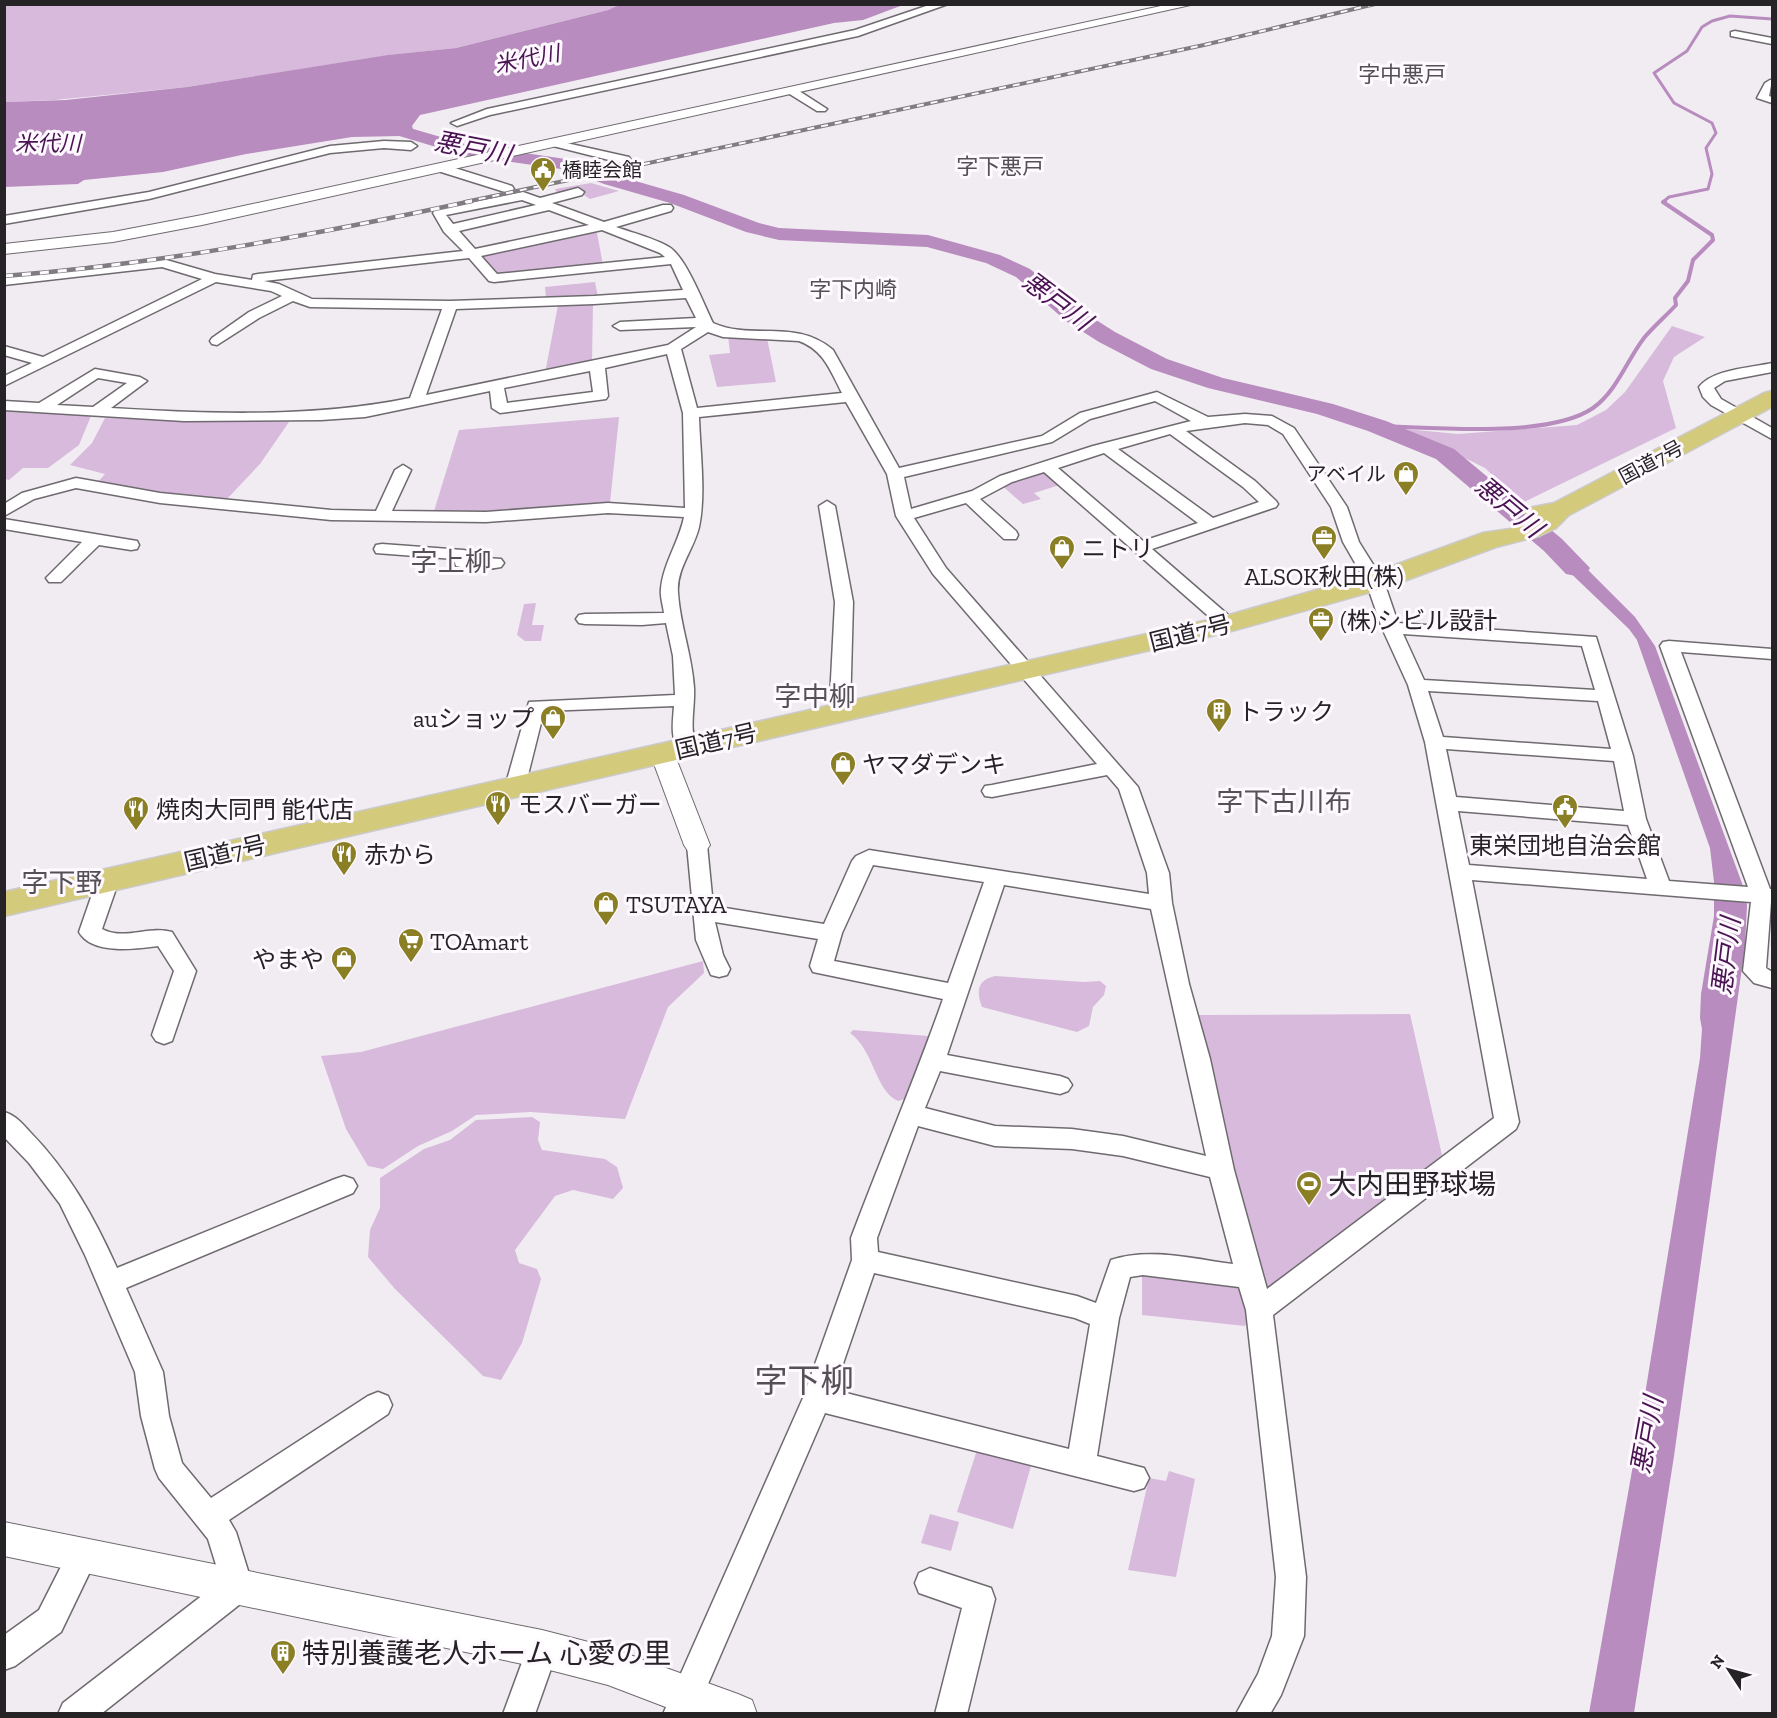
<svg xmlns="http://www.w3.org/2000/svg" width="1777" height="1718" font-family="'Zilla Slab','Noto Sans JP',serif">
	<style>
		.green { fill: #d8badc }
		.water { fill: #b88cbe }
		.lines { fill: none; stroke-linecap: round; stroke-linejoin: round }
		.stream-far1 { stroke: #b88cbe; stroke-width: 3 }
		.stream { stroke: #b88cbe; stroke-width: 4 }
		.river { fill: #b88cbe; fill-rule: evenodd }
		.minor-casing { stroke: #6f6a6f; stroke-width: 3 }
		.tertiary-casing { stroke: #6f6a6f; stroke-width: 2 }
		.trunk-casing { stroke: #cbcacb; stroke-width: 3 }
		.minor { fill: #fff; fill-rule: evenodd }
		.tertiary { fill: #fff; fill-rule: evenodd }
		.trunk { fill: #d4ca7c; fill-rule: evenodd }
		.rail-far1-casing { stroke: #807d81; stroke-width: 4 }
		.rail-casing { stroke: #807d81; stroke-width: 4.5 }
		.rail-far1 { stroke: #fef9ff; stroke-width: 2; stroke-dasharray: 7; stroke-linecap: butt }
		.rail { stroke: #fef9ff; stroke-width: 3; stroke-dasharray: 9; stroke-linecap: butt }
		.labels { text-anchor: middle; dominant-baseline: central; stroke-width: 6; stroke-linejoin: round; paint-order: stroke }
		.far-poi-label { font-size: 20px; fill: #252325; stroke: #fef9ff; text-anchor: start }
		.far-street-label { font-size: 20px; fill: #252325; stroke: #fef9ff }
		.far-water-label { font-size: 22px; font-style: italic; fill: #4a1352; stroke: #fef9ff }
		.far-quarter-label { font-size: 22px; fill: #545055; stroke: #fef9ff }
		.poi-label { font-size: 24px; fill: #252325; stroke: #fef9ff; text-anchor: start }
		.street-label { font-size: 24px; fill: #252325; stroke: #fef9ff }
		.water-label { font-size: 26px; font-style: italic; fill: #4a1352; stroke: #fef9ff }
		.quarter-label { font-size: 27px; fill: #545055; stroke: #fef9ff }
		.near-poi-label { font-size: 28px; fill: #252325; stroke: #fef9ff; text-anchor: start }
		.near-quarter-label { font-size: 33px; fill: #545055; stroke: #fef9ff }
	</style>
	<rect width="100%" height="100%" fill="#f1ecf2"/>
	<path class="green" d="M4,5h618l-14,5 -152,38 -66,7 -203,32 -132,13 -50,2z
		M591,183l28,8 -29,8 -12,-8 -34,9 -8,-3 21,-4 -2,-4z
		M591,232l6,1 6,32 -104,10 -20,-19z
		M595,282l3,15 -52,2 -1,-12z
		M593,303l-1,61 -47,9 13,-68z
		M1672,326l33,11 -31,20 -11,24 13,47 -154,75 -37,-35 -79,-39 52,5 119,-9 29,-15 19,-18z
		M728,336l39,2 9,44 -59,5 -8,-32 21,-2z
		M8,409l83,7 -12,29 -31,23h-25l-14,12 -4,-1v-67z
		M619,417l-9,86 -130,10 -46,-2 25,-81z
		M105,418l184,4 -29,42 -34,36 -61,-4 -67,-14 7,-8 -35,-9 22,-22z
		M1046,471l17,13 -29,9 7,6 -18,5 -23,-20z
		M536,603l-4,22h12l-3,16h-16l-8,-6 7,-31z
		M703,961l1,12 -36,34 -43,112 -94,-7 -55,3 -24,16 -34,15 -35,23 -15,-3 -22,-37 -25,-73 40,-4z
		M995,976l89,6 16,-1 6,5 -2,9 -11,12 -4,19 -12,6 -95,-25c-6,-15 -5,-27 13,-31z
		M1410,1014l32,141 -177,142 -13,-39 -56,-243z
		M853,1030l75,6 3,4 -19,57 -14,4c-23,-10 -24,-51 -48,-68z
		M532,1117l8,5 -2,18 4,10 63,9 12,8 6,21 -10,11 -40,-9 -18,6 -40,54 4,13 18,6 4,10 -19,64 -21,37 -18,-4 -88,-87 -27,-32 2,-27 10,-22v-30l44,-29 26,-9 26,-20z
		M1142,1275c29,2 80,-2 102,17l3,31 -2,3 -103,-11z
		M977,1450l54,16 -18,63 -56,-17z
		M1169,1471l26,8 -19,98 -48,-7 21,-92 17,3z
		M930,1514l29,8 -8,29 -30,-8z"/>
	<path class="water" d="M622,4l281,1 -40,15 -29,3 -414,92 -8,11 1,3 -12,7 -49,1 -106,17 -83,18 -79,8 -6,4 -73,3v-85l61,-2 121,-13 201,-32 68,-7 152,-38z
		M1553,535l82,82 20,29 88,240 4,19 -2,41 -71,510 -40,257h-45l49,-276 62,-379 2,-29 -2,-11 1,-24 13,-78v-34l-4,-34 -73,-208 -8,-11 -92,-88z"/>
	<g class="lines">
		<path class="stream-far1" d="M1663,202l6,-5 39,-8 4,-15 -6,-26 10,-15 -4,-10 -38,-20 -20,-30 33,-22 15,-24 10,-6 18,-5 42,3"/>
		<path class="stream" d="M1377,426c55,1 171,13 216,-18 24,-17 34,-48 51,-70 10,-12 22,-22 32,-33l-1,-7 13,-17 5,-21 20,-20 -1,-5 -49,-33 2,-1"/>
		<path class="river" d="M365,115l100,29 114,17 39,15 66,19 75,28 20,5 149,7 72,20 30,14 52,42 33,21 52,27 56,19 110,26 53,17 68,28 108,90 28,29 -4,6 -10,2 -10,-2 -22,-23 -108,-92 -68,-28 -51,-17 -109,-26 -57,-19 -52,-27 -33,-21 -50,-44 -30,-14 -59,-16 -148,-7 -33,-8 -76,-29 -66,-19 -36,-14 -105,-15 -104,-31 -3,-4 3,-4z"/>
		<defs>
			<path id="minor" d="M932,4h16l-90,32 -368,79 -33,11 -6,-3 36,-14 368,-79z
				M1735,31l37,7v6l-41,-8v-4z
				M1770,80h2l-3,16 3,1v6l-15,-5 8,-15z
				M792,88l4,1 31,20 -2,2h-8l-29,-18v-4z
				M553,140l76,17 2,3 -6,4 -76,-19v-4z
				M384,141l27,1 6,4 -6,4 -27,-2 -54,5 -181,46 -145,25v-8l145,-24 181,-46z
				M442,164l70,22 2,3 -6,4 -70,-22 -2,-3z
				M578,188l6,4 -2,3 -30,8 52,19 59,-17h8l2,3 -2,3 -55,16c17,6 38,11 53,20 17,10 35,58 44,76 41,18 82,-5 120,27l66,118 143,-32 38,-23 77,-21 51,25 37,-3 27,2 22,12 53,79 12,35 25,40 14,41 198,14 37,119 13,63 23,62 79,6 -88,-241 3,-4 6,-1 103,8v10l-91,-7 89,237h2l-6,79 6,4v16l-18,-5 -11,-12 8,-69 -279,-22 47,242 -3,7 -243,186 33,262 -2,59 -23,59 -11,19h-34l22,-40 14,-38 4,-59 -30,-267 -7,-23 -96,-12 -13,2 -11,41 -22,138 47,12 5,10 -5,10 -10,3 -309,-78 -130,301h-32l140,-316 49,-138 -1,-22c30,-80 64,-159 92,-239l-130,-27 -3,-6 8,-27 -103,-17 8,33 7,14 -3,6 -8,2 -8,-2 -15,-35 -9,-95 3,-5 7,-2 7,2 3,5 6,61 111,18 28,-63 4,-5 13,-6 280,44 -2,-21 -28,-84 -12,-14 -115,22 -7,-1 -3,-5 3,-5 7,-1 105,-21 -164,-190 -37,-58 -9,-42 -41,-72 -147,15c1,34 7,77 0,110 -5,22 -23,42 -21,66 2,32 14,62 16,95 1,20 -5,39 2,59l-3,4h-14c-9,-14 -6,-29 -5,-45l-130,5 -19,76 -3,5 -7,1 -7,-1 -3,-5 24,-85 146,-7 -2,-39 -7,-33 -24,2 -57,-1 -6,-1 -3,-4 3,-4 6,-1 79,-1c-1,-8 -4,-16 -3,-24 2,-25 18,-47 23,-72l-76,-4 -122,9 -155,-2 -171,-17 -84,-15 -42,11 -30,17v-12l18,-11 54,-15 84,15 171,17 45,1 19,-41 8,-5 8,5 -19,41 94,1 122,-9 77,5 -2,-95 -16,-59 -62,14 3,28 -2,3 -106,14 -8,-5 -2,-17 -125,26 -44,3 -137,1 -180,-11v-9l35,2 56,-34 45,8 7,4 -36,27c100,6 201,10 299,-10l32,-89 -132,-2 -17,-6 -34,17 -42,27 -5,-1 -2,-3 2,-3 37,-26 33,-16 -11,-5 -55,-9 -212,104v-10l28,-13 -28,-8v-9l39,11 159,-78 -40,-12 -158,18v-8l159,-18 52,15 37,6 1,-5 5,-1 205,-23 -19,-19 -11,-19 2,-3 88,-18 17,6zM522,200l14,5 -83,19 -7,-9zM549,210l40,15 -114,24 -16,-18zM602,230l58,23 5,4 -168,17 -16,-18zM469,258l20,23 5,1 177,-18 12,26 -89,6 -144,5 -138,-2 -33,-15 -15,-3zM686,298l10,20 -76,4 -7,4 7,4 76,-3 -28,18 -242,50 30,-86 138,-5zM708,332l15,5 76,4c25,9 32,31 43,52l-145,15 -16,-59zM590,371l3,21 -86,11 -3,-15zM98,378l29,5 -34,24 -36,-2zM1155,401l36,20 -98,25 -93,30 -28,15 -61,18 -7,-32 148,-35 38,-23zM1245,423l23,2 15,9 48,73 12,35 23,40 16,46 26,57 17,57 69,376 -227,171 -33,-119 -24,-111 -21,-75 -17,-81 -3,-30 -31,-86 -192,-219 -32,-50 52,-15 38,36h12l2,-4 -2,-4 -36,-32 32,-17 32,-10 178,156h12l3,-4 -3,-4 -82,-71 124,-42 2,-3 -2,-3 -21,-20 -69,-50zM1170,434l73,53 16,15 -46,16 -95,-69zM1104,453l94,70 -55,18 -85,-73zM1403,634l179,12 13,44 -171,-10zM1428,691l170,10 13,48 -168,-12zM1446,749l168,12 10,50 -168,-14zM1458,811l170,14 19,54 -178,-14zM873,865l111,17 -36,101 -114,-22 8,-28zM1004,885l147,24 55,247 -83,-20 -51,-7 -77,-3 -70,-18 15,-37 120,23 8,-3 4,-6 -4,-6 -8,-3 -113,-21zM918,1126l77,20 77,3 51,7 87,21 23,87c-39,-5 -84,-17 -122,-4l-15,43 -19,-7 -199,-44 -1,-14zM874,1273l201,45 15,6 -21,125 -235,-59z
				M1772,363v9l-47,9 -11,7 7,11 51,29v11l-61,-34 -8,-8 -4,-10c14,-18 51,-19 73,-24z
				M827,501l8,5 18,96 -3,110 -3,4h-14l-3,-4v-13l5,-97 -16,-96z
				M4,519l127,21 6,1 2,4 -2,4 -6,1 -32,-5 -38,37h-12l-3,-4 36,-36 -78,-13z
				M382,544l81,6 6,1 2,6 30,2 3,4 -3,4c-13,3 -32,2 -45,-1l-2,-7 -78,-6 -2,-4 2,-4z
				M108,873l8,2 3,5 -17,49c22,12 47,-4 70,3l24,39 -24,70 -8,3 -8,-3 -4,-6 22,-64 -16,-25c-22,3 -66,9 -79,-14l18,-52 3,-5z
				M4,1112c11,3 18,11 26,20 39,40 64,85 87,136l218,-89 9,-3 9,3 4,7 -4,7 -227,95 37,84 6,44 13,47 29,35 157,-102 10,-4 10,4 4,9 -4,9 -159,106 7,12 17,55 -4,10 -148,117h-43l5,-11 158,-122 -13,-42 -49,-61 -4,-9 -14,-53 -6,-44 -50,-117 -25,-51 -31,-41 -25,-26z
				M83,1541l11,4 4,10 -37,77 -46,34 -11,4v-35l35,-25 33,-65z
				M930,1568l61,20 4,11 -28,115h-32l27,-106 -43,-15 -4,-10 4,-10z
				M542,1633l11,5 5,11 -23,65h-32l28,-76z"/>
			<path id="tertiary" d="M1170,4h25l-993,221 -89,17 -109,12v-10l109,-12 89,-17z
				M662,746l8,2 4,5 36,92 -4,6 -9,2 -9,-2 -4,-6 -34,-92 4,-5z
				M4,1522l538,108 66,17 130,47 14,6 5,14h-73l-76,-29 -66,-17 -538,-112z"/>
			<path id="trunk" d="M1772,391v16l-203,108 -13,13 -17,8 -43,11 -111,41 -157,44 -1224,284v-24l1218,-275 143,-41 118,-43 27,-4 23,-10 -8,-6 4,-5 25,-5 210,-110z"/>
		</defs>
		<use href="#minor" class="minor-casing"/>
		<use href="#tertiary" class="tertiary-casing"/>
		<use href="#trunk" class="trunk-casing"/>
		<use href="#minor" class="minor"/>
		<use href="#tertiary" class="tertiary"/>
		<use href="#trunk" class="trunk"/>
		<defs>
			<path id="rail-far1" d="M465,202l739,-157 171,-41"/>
			<path id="rail" d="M4,276c157,-12 314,-42 468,-75"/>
		</defs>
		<use href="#rail-far1" class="rail-far1-casing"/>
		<use href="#rail" class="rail-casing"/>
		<use href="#rail-far1" class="rail-far1"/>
		<use href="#rail" class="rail"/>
	</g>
	<defs>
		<symbol id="civic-pin" viewBox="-11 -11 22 30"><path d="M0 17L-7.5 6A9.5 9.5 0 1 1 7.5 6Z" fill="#8b7f26" stroke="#fef9ff"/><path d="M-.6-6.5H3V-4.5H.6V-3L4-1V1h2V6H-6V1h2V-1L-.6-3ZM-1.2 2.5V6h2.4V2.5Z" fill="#fff"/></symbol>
		<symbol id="shop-pin" viewBox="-11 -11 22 30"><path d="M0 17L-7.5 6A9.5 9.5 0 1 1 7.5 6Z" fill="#8b7f26" stroke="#fef9ff"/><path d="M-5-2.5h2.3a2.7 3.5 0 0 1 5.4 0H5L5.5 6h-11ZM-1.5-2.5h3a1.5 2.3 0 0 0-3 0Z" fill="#fff"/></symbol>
		<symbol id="office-pin" viewBox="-11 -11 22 30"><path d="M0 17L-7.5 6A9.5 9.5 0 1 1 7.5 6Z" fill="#8b7f26" stroke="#fef9ff"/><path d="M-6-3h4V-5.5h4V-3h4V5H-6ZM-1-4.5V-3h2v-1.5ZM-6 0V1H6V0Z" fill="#fff"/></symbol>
		<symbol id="building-pin" viewBox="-11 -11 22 30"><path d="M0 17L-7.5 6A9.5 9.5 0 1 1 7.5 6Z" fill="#8b7f26" stroke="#fef9ff"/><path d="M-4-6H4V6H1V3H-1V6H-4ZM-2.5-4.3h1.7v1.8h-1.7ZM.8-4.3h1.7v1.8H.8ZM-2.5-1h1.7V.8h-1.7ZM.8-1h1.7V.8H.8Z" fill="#fff"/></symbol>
		<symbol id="restaurant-pin" viewBox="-11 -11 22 30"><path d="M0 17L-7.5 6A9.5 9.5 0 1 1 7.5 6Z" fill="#8b7f26" stroke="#fef9ff"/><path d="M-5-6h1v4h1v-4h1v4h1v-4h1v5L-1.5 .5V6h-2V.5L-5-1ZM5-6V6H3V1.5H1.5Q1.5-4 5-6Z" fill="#fff"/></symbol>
		<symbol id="supermarket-pin" viewBox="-11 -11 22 30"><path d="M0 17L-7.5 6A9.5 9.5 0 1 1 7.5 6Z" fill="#8b7f26" stroke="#fef9ff"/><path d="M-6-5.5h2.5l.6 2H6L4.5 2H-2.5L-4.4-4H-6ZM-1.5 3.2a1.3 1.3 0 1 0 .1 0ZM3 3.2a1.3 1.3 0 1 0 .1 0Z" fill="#fff"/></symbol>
		<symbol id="stadium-pin" viewBox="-11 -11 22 30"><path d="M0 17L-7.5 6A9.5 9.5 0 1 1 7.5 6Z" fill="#8b7f26" stroke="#fef9ff"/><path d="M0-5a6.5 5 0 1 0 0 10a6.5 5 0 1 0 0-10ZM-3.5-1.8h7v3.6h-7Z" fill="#fff"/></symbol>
	</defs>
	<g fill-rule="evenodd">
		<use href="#civic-pin" x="528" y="155" width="30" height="40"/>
		<use href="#shop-pin" x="1391" y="459" width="30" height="40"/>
		<use href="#office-pin" x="1309" y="523" width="30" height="40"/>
		<use href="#shop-pin" x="1047" y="533" width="30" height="40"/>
		<use href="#office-pin" x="1306" y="605" width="30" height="40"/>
		<use href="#building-pin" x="1204" y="696" width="30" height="40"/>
		<use href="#shop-pin" x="538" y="703" width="30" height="40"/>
		<use href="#shop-pin" x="828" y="749" width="30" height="40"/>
		<use href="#restaurant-pin" x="483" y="789" width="30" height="40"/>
		<use href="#civic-pin" x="1550" y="792" width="30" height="40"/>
		<use href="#restaurant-pin" x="121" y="794" width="30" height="40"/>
		<use href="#restaurant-pin" x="329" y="839" width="30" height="40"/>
		<use href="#shop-pin" x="591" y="889" width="30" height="40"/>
		<use href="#supermarket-pin" x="396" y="926" width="30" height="40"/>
		<use href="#shop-pin" x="329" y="944" width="30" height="40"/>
		<use href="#stadium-pin" x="1294" y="1169" width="30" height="40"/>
		<use href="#building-pin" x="268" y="1638" width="30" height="40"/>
	</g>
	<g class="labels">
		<g class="far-poi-label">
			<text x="562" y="170">橋睦会館</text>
			<text x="1386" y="474" text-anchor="end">アベイル</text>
		</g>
		<g class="far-street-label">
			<text transform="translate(1651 462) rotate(-28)">国道7号</text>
		</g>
		<g class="far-water-label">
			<text transform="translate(527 59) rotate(-11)">米代川</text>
			<text x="48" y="143">米代川</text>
		</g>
		<g class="far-quarter-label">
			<text x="1402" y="74">字中悪戸</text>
			<text x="1000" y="166">字下悪戸</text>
			<text x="853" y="289">字下内崎</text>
		</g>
		<g class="poi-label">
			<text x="1082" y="548">ニトリ</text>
			<text x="1324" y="576" text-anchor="middle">ALSOK秋田(株)</text>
			<text x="1340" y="620">(株)シビル設計</text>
			<text x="1238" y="711">トラック</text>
			<text x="534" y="718" text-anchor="end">auショップ</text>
			<text x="862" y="764">ヤマダデンキ</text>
			<text x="518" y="804">モスバーガー</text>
			<text x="156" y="809">焼肉大同門 能代店</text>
			<text x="1565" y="845" text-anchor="middle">東栄団地自治会館</text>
			<text x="364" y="854">赤から</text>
			<text x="626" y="904">TSUTAYA</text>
			<text x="430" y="941">TOAmart</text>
			<text x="324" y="959" text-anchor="end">やまや</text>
		</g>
		<g class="street-label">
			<text transform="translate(1190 633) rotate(-14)">国道7号</text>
			<text transform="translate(716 741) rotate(-13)">国道7号</text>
			<text transform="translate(225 853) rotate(-13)">国道7号</text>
		</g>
		<g class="water-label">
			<text transform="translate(473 148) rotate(11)">悪戸川</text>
			<text transform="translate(1057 301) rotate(37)">悪戸川</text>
			<text transform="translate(1509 507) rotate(40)">悪戸川</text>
			<text transform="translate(1726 956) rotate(-83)">悪戸川</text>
			<text transform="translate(1647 1435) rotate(-80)">悪戸川</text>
		</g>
		<g class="quarter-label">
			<text x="451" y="562">字上柳</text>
			<text x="815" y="697">字中柳</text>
			<text x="1284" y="802">字下古川布</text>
			<text x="62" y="883">字下野</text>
		</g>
		<g class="near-poi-label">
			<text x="1328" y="1184">大内田野球場</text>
			<text x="302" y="1653">特別養護老人ホーム 心愛の里</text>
		</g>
		<g class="near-quarter-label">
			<text x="804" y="1380">字下柳</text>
		</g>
	</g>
	<rect width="1777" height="1718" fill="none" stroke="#252325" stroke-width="12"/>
	<g transform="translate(1729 1670) rotate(306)" stroke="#fef9ff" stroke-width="4.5" paint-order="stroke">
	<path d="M0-4.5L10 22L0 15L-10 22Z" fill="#252325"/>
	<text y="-9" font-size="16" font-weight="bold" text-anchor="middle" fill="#252325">N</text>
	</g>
</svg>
